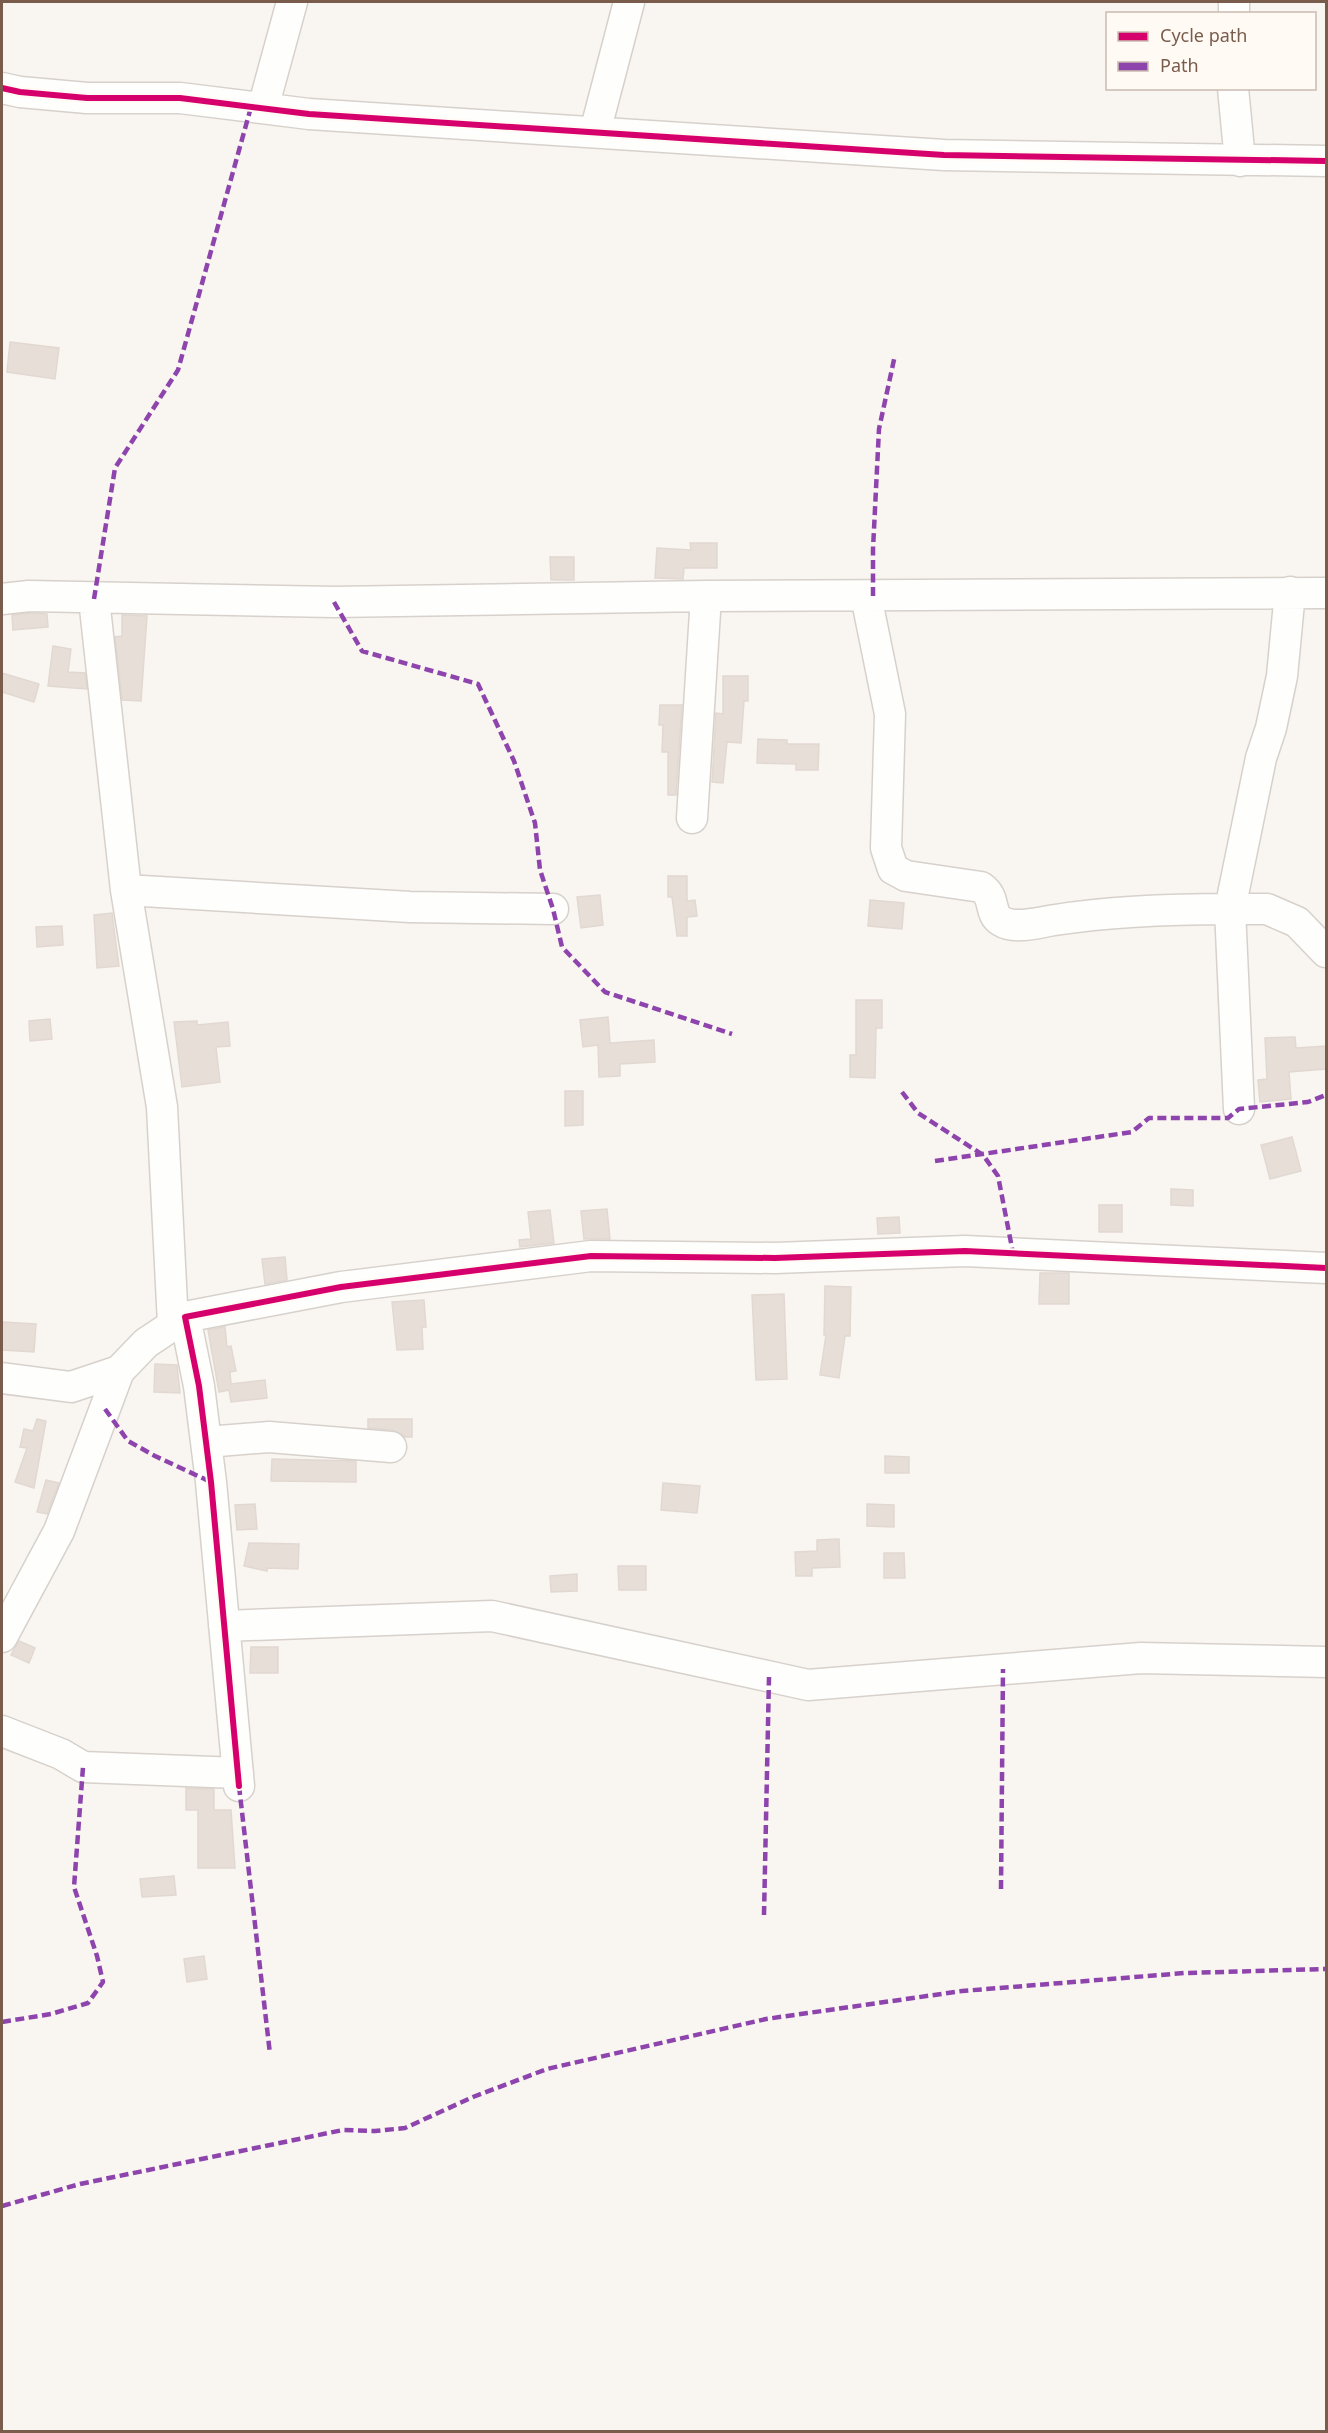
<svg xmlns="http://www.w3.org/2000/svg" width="1328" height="2433" font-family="'Noto Sans',sans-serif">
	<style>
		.building { fill: #e6ded7; stroke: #e2d8d2; stroke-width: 1.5 }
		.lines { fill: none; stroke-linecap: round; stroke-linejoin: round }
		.minor-casing { stroke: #d7d1cb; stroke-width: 33 }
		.minor { stroke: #fefefd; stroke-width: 30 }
		.quiet { stroke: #8e44ad; stroke-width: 4.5; stroke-dasharray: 9 4.5; stroke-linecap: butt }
		.cycleway-casing { stroke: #fffaf3; stroke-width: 10 }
		.cycleway { stroke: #d6006c; stroke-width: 6 }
	</style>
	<rect width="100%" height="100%" fill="#f9f5f0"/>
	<path class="building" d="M10,342l49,6 -4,31 -48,-7z
		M690,543h27v25h-33l-1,11 -28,-1 2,-30 34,2z
		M550,557h24v23h-23z
		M30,613l17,1 1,13 -35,3 -1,-15z
		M122,615l25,1 -6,85 -19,-1 -7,-63 7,-1z
		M53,646l18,3 -3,23 17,1 2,16 -39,-3z
		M2,673l37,11 -5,18 -32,-10z
		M723,676h25v25h-4l-3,42 -14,-1 -4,41 -11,-1 4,-69 7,1z
		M660,705h22l-6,90h-8v-43h-6l1,-27h-4z
		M758,739l29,1v4h32l-1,26h-22v-6l-39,-1z
		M668,876h19v25l8,-1 2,16 -10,1v19h-10l-5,-39h-4z
		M600,895l3,30 -22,3 -4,-31z
		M870,900l34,3 -2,26 -34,-3z
		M112,913l7,53 -22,2 -3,-53z
		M62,926l1,19 -26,2 -1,-20z
		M856,1000h26v28h-6l-1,50 -25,-1v-22h6z
		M608,1017l2,26 44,-3 1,22 -35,2v12l-21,1 -1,-32 -15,2 -3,-27z
		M50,1019l2,20 -22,2 -1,-20z
		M197,1021v4l31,-3 2,24 -14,1 4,35 -38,5 -8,-65z
		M1295,1037l1,11 30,-2v23l-37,3 2,27 -31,3 -2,-22 9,-1 -2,-41z
		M565,1091h18v34l-18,1z
		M1292,1137l9,34 -31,8 -9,-34z
		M1171,1189l22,1v16l-22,-1z
		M1099,1205h23v27h-23z
		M607,1209l3,30h-26l-3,-28z
		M550,1210l4,33 -34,4 -1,-7 12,-1 -3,-27z
		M899,1217l1,16 -22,1 -1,-16z
		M285,1257l2,23 -22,4 -3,-25z
		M1040,1273h29v31h-30z
		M825,1286l26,1 -1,49h-5l-6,42 -19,-3 6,-40h-2z
		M784,1294l3,85 -31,1 -4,-85z
		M424,1300l2,27h-4l1,22 -26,1 -5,-48z
		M2,1322l34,2 -2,28 -32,-2z
		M225,1327l2,20 4,-1 5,25 -6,1 1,12 34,-4 2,18 -36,4 -2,-12 -10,2 -11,-62z
		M155,1364l22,1 3,28 -26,-1z
		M37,1419l9,2 -12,67 -19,-6 12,-34 -7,-1 4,-18 9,2z
		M368,1419h44v18h-7l-12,-7 -25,-2z
		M885,1456l24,1v16h-24z
		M272,1459l84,2v21l-85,-1z
		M46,1480l13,3 -12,31 -10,-2z
		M663,1483l37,3 -3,27 -36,-3z
		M255,1504l2,25 -20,1 -2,-25z
		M867,1504l27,1v22l-27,-1z
		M839,1539l1,28 -28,1v8h-16l-1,-24 22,-1v-11z
		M249,1543l50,1 -1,25 -31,-1v3l-23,-5z
		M884,1553h20l1,25h-21z
		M618,1566h28v24h-27z
		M577,1574v17l-26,1 -1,-16z
		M19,1641l16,7 -6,15 -18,-8z
		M251,1647h27v26h-28z
		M186,1788l28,1v21h17l4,58h-37v-58h-12z
		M174,1876l2,19 -34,2 -2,-18z
		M204,1956l3,23 -20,3 -3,-23z"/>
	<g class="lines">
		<defs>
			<path id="minor" d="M1234,14v-12
				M2,88l18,4 67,6h93l129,16 635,41 382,6
				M1233,88l7,73
				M263,108l29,-106
				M595,132l34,-130
				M866,596l24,118 -4,134 7,21 13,7 75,11c16,11 7,26 20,34 14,9 39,1 54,-1 58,-9 116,-11 175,-11l31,-151 10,-30 11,-52 8,-84
				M2,599l27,-3 305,6 372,-6 620,-3
				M94,599l32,291 36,217 11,217
				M692,818l14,-222
				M126,890l284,17 143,2
				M1239,1109l-9,-200h37l30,13 29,30
				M2,1378l69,9 48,-16 27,-28 39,-26
				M206,1442l63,-5 122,10
				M224,1626l268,-10 316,69 333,-27 185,4
				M2,1637l57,-106 60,-160
				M2,1731l59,23 22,13 155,6
				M239,1786l-28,-304 -12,-96 -14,-69 156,-30 250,-31 184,2 190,-7 361,17"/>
		</defs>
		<use href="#minor" class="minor-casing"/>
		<use href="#minor" class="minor"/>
		<path class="quiet" d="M873,596v-47l6,-120 16,-74
			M94,599l21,-131 63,-98 73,-263
			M334,602l28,49 116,33 36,77 21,62 5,47 13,39 9,38 43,45 127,42
			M902,1092l16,21 65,42 15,21 15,77
			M935,1161l197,-29 17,-14h79l11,-9 69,-7 18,-7
			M105,1409l23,32 27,15 56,26
			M239,1786l31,268
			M1001,1889l2,-220
			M764,1915l5,-238
			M2,2022l49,-8 37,-11 15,-21 -6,-26 -23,-69 9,-120
			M2,2206l78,-22 263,-54 32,1 30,-3 68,-31 74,-28 219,-50 196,-28 223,-18 141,-4"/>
		<defs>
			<path id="cycleway" d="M2,88l18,4 67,6h93l129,16 635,41 382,6
				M239,1786l-28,-304 -12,-96 -14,-69 156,-30 250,-31 184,2 190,-7 361,17"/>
		</defs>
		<use href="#cycleway" class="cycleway-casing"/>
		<use href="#cycleway" class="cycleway"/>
	</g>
	<rect width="1328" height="2433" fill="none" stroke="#7a5c4d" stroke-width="6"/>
	<rect x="1106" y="12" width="210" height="78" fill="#fffaf3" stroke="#cabbb1" stroke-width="1.5"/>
	<rect x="1118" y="32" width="30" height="9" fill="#d6006c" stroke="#cabbb1" stroke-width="1.5"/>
	<text x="1160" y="42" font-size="18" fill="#7a5c4d">Cycle path</text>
	<rect x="1118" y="62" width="30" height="9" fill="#8e44ad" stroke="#cabbb1" stroke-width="1.5"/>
	<text x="1160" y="72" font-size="18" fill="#7a5c4d">Path</text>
</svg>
